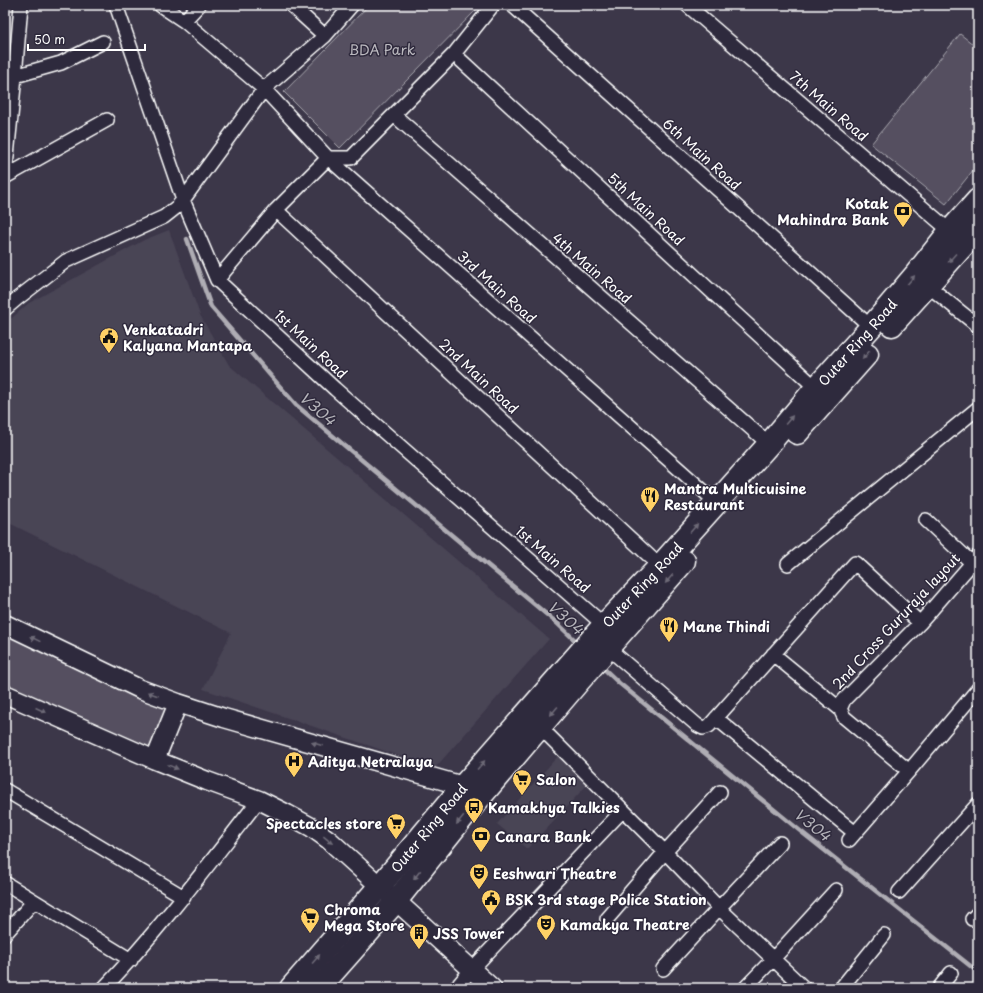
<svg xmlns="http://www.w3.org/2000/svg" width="983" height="993" font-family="'Playpen Sans',sans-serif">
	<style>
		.built { fill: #494455 }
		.green { fill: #555060; stroke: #aaa8b0 }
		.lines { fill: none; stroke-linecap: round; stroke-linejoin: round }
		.stream { stroke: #afadb4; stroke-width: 4.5 }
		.street-casing { stroke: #fff; stroke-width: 16 }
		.secondary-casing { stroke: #fff; stroke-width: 21 }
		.highway-casing { stroke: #fff; stroke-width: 25 }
		.street { stroke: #2f2a3d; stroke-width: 13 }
		.secondary { stroke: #2f2a3d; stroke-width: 18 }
		.highway { stroke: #2f2a3d; stroke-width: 22 }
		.oneway { fill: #6d6a77 }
		.labels { text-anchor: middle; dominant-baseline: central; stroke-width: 3; stroke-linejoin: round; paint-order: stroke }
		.park-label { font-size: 14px; fill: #bbb9bf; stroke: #2f2a3d }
		.street-label { font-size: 14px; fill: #fff; stroke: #2f2a3d }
		.poi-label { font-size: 14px; font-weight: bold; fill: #fff; stroke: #2f2a3d; text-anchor: start }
		.water-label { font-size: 15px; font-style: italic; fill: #b5b4ba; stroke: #2f2a3d }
	</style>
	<rect width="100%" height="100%" fill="#3c3749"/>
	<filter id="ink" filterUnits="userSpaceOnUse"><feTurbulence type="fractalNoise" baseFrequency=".025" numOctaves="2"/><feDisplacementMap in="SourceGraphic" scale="8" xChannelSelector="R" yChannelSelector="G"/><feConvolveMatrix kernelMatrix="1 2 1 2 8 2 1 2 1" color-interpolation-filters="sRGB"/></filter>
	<g filter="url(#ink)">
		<path class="built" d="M169,230l31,85 29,50 320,274 -114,129 -232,-79 28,-56 -226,-112v-197l24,-21 115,-63z
			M558,756l30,28 -61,65 -30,-25z"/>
		<path class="green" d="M369,5l111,1 -140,142 -56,-56z
			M960,34l18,14v116l-32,40 -75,-60z
			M5,614l172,87 3,14 -5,19 -10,18 -13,8 -147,-66z"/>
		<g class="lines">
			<path class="stream" d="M187,239l24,68 85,98 262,219 22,21
				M601,666l18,17 180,147 179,142"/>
			<defs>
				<path id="street" d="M116,5l67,195 34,80 118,109 269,236
					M160,5l24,16 80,68 64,69 388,344
					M291,5l34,31
					M512,5l359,322
					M687,5l263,226
					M184,21l15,-16
					M454,54l362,334
					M15,76l46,-13 42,-21
					M394,115l375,329
					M5,176l10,-100 6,-71
					M5,177l102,-57
					M276,210l384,356
					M217,280l59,-70 52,-52h23l103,-104 39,-49
					M927,285l51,41
					M5,309l13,-11 48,-37 98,-44 14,-11 5,-6 81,-111 61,-53 27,-31
					M926,520l46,43
					M788,564l190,-156
					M608,648l89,77 6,3 6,-2 146,-163 65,60
					M773,654l67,55 4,8 65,54
					M840,709l4,-9 76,-77 58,-67
					M716,718l139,115
					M540,727l125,125 54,56 85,80
					M5,790l179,107
					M849,840l60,-69 69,-82
					M5,883l126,77
					M899,892l79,-88
					M607,919l58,-67 55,-60
					M972,919l6,-6
					M5,934l29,-33
					M663,969l56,-61 61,-65
					M104,988c56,-59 105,-124 155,-188
					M456,988l16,-19 151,-159
					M745,988l28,-29 63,-69
					M841,988l43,-53
					M939,988l12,-15"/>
				<path id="secondary" d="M5,624l135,65 38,14 46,15 239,68
					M5,694l150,66 52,21 52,19 28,14 24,13 18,13 163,148
					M155,760l23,-57"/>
				<g id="highway">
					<path d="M892,325l86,-96"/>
					<path d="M797,433l70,-79"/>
					<path id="s1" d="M291,988l89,-102 83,-100 141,-161 56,-59 109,-122 47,-56 55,-61 45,-53 34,-43 28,-31"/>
					<path d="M319,988l77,-87 68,-85 115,-135 105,-120"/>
				</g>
			</defs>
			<use href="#street" class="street-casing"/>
			<use href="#secondary" class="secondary-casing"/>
			<use href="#highway" class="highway-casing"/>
			<use href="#street" class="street"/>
			<use href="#secondary" class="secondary"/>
			<use href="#highway" class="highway"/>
		</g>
		<defs><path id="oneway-solid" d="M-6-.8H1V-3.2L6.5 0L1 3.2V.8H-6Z"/></defs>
		<g class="oneway">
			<use href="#oneway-solid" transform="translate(952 258) rotate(132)"/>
			<use href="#oneway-solid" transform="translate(911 280) rotate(-50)"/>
			<use href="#oneway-solid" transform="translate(866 355) rotate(131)"/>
			<use href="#oneway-solid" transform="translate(789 420) rotate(-50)"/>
			<use href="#oneway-solid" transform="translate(694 528) rotate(-49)"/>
			<use href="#oneway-solid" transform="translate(669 579) rotate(131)"/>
			<use href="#oneway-solid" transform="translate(35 639) rotate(-154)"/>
			<use href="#oneway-solid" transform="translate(153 694) rotate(-160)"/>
			<use href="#oneway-solid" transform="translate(41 710) rotate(24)"/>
			<use href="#oneway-solid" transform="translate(554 711) rotate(130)"/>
			<use href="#oneway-solid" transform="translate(317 744) rotate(-164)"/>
			<use href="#oneway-solid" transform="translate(481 765) rotate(-49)"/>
			<use href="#oneway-solid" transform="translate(173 767) rotate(22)"/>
			<use href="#oneway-solid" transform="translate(460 820) rotate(129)"/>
			<use href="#oneway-solid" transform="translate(328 840) rotate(39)"/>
			<use href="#oneway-solid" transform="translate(417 875) rotate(128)"/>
			<use href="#oneway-solid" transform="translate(316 959) rotate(-49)"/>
		</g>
	</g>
	<defs>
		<symbol id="bank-pin" viewBox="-11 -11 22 30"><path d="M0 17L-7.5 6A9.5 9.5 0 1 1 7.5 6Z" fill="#ffd166" stroke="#2f2a3d"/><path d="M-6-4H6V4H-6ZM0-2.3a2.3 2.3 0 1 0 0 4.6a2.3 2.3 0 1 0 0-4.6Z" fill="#111"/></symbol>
		<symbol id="civic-pin" viewBox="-11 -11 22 30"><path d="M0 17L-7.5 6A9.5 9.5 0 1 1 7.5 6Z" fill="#ffd166" stroke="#2f2a3d"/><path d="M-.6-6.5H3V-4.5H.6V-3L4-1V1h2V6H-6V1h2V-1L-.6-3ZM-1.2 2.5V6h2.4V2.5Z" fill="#111"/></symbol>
		<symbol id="restaurant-pin" viewBox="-11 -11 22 30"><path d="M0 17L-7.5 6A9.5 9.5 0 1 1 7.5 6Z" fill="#ffd166" stroke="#2f2a3d"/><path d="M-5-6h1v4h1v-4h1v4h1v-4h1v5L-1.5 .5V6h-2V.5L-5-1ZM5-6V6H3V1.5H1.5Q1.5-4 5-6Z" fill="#111"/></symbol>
		<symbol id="hospital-pin" viewBox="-11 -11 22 30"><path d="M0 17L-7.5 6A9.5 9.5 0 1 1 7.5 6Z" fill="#ffd166" stroke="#2f2a3d"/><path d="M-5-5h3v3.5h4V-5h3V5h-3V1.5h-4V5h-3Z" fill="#111"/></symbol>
		<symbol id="supermarket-pin" viewBox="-11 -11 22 30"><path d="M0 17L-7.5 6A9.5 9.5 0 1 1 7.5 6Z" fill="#ffd166" stroke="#2f2a3d"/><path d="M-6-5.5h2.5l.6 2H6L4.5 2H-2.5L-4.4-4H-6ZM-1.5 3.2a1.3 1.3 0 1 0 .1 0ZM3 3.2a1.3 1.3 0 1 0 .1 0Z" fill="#111"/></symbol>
		<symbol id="bus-pin" viewBox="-11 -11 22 30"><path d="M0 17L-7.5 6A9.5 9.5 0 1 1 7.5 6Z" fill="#ffd166" stroke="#2f2a3d"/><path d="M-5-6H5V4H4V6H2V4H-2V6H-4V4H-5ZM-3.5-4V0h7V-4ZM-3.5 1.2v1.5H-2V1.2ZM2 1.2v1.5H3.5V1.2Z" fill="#111"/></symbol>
		<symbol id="theatre-pin" viewBox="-11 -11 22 30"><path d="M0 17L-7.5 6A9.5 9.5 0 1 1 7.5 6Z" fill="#ffd166" stroke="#2f2a3d"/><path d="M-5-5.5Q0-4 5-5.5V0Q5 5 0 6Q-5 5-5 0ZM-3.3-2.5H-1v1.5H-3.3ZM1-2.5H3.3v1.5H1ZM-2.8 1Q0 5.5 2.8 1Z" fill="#111"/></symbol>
		<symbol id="building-pin" viewBox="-11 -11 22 30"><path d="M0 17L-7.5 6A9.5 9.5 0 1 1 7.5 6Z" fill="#ffd166" stroke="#2f2a3d"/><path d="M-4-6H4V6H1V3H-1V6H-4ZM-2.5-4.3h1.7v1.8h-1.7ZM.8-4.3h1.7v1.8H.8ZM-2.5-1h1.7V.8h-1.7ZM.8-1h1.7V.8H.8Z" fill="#111"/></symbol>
	</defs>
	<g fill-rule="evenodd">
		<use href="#bank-pin" x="892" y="200" width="22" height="30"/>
		<use href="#civic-pin" x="98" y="326" width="22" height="30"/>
		<use href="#restaurant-pin" x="639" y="485" width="22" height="30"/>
		<use href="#restaurant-pin" x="658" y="615" width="22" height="30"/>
		<use href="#hospital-pin" x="283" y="750" width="22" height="30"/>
		<use href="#supermarket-pin" x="511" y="768" width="22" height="30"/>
		<use href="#bus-pin" x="463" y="796" width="22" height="30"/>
		<use href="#supermarket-pin" x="385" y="812" width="22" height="30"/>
		<use href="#bank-pin" x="470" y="825" width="22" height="30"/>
		<use href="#theatre-pin" x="468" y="862" width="22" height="30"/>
		<use href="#civic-pin" x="480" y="888" width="22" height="30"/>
		<use href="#supermarket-pin" x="299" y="906" width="22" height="30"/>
		<use href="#theatre-pin" x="535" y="913" width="22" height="30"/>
		<use href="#building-pin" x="408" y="922" width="22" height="30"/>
	</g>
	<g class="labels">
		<g class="park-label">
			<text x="382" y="49">BDA Park</text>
		</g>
		<g class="street-label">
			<text transform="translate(829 106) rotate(41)">7th Main Road</text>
			<text transform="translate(702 154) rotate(42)">6th Main Road</text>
			<text transform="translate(646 209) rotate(43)">5th Main Road</text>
			<text transform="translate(592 268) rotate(41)">4th Main Road</text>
			<text transform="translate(497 287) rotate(42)">3rd Main Road</text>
			<text stroke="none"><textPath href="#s1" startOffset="859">Outer Ring Road</textPath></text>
			<text transform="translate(311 344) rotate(43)">1st Main Road</text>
			<text transform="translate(479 376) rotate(43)">2nd Main Road</text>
			<text transform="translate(553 559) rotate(41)">1st Main Road</text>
			<text stroke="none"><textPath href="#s1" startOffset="535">Outer Ring Road</textPath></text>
			<text transform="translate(896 621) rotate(-47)">2nd Cross Gururaja layout</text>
			<text stroke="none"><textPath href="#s1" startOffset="211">Outer Ring Road</textPath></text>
		</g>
		<g class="poi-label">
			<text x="889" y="203" text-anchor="end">Kotak<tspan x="889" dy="16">Mahindra Bank</tspan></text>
			<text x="123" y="329">Venkatadri<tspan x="123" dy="16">Kalyana Mantapa</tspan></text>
			<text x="664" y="488">Mantra Multicuisine<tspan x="664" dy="16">Restaurant</tspan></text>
			<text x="683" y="626">Mane Thindi</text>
			<text x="308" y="761">Aditya Netralaya</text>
			<text x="536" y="779">Salon</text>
			<text x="488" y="807">Kamakhya Talkies</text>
			<text x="382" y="823" text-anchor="end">Spectacles store</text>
			<text x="495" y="836">Canara Bank</text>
			<text x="493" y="873">Eeshwari Theatre</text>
			<text x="505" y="899">BSK 3rd stage Police Station</text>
			<text x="324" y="909">Chroma<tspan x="324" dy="16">Mega Store</tspan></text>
			<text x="560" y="924">Kamakya Theatre</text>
			<text x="433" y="933">JSS Tower</text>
		</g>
		<g class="water-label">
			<text transform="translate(318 408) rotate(41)">V304</text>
			<text transform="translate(566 617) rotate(42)">V304</text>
			<text transform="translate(813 824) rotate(39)">V304</text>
		</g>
	</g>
	<rect width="983" height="993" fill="none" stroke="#2f2a3d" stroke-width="20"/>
	<rect x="10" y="10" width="963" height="973" fill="none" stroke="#fff" stroke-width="1.5" filter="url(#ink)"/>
	<path d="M28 44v6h117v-6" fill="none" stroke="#ffffff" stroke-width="2"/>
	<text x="34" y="44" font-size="12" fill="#ffffff" stroke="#2f2a3d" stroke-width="3" paint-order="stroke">50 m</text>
</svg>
